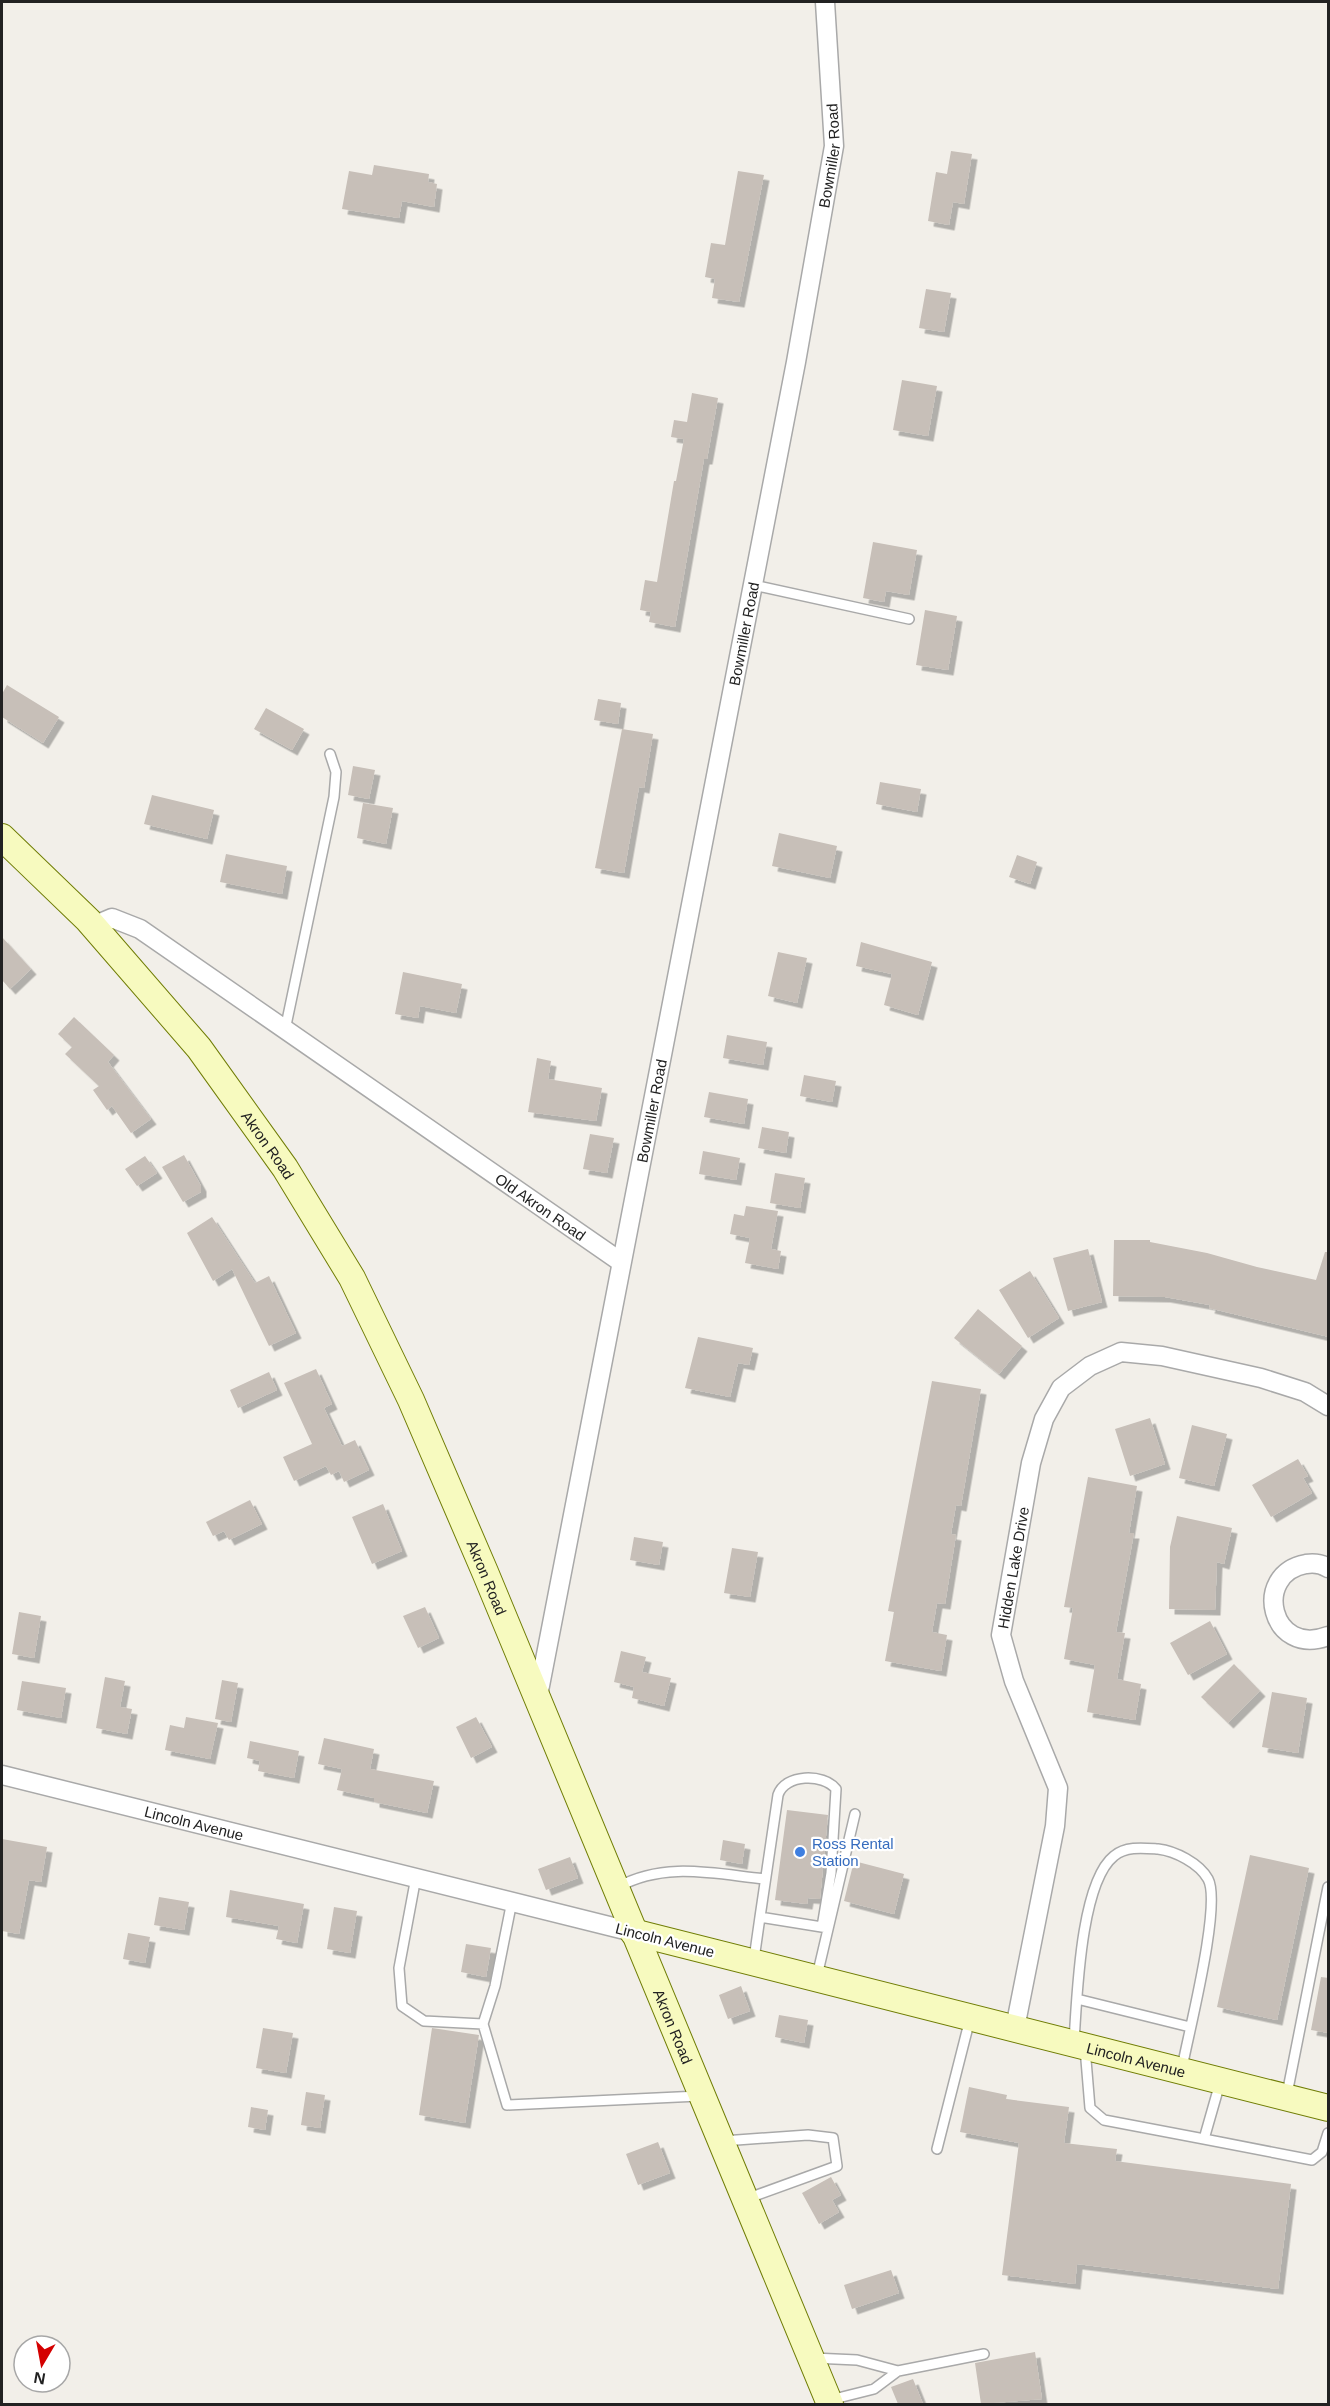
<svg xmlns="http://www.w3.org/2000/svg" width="1330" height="2406" font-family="Helvetica,sans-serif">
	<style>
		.building { fill: #c7bfb8; filter: url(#shadow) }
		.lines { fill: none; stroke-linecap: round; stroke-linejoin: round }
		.lane-casing { stroke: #a9a9a9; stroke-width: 12 }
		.street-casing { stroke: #a9a9a9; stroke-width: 21 }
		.secondary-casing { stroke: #707d05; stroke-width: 28 }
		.lane { stroke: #fff; stroke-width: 9 }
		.street { stroke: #fff; stroke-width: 18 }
		.secondary { stroke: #f7fabf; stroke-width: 26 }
		.shop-dot { fill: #3f7fe0; stroke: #fff; stroke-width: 2 }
		.labels { text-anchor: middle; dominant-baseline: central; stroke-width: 4.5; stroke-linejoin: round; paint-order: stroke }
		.street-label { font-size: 15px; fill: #222; stroke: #fff }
		.shop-label { font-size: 15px; fill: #366cbe; stroke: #fff; text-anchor: start }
	</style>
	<defs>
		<filter id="shadow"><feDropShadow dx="5.5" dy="5.5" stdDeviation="0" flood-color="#0004"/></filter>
	</defs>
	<rect width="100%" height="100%" fill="#f2efe9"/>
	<path class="building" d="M951,151l21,3 -8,50 -11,-2 -4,23 -21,-4 8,-49 11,2z
		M374,165l55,9 -1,8 9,2 -3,23 -32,-6 -3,17 -57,-9 7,-38 23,4z
		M738,171l26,4 -25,127 -27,-4 3,-19 -10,-2 6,-34 14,2z
		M926,289l25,4 -7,39 -25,-4z
		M902,380l35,6 -9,50 -35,-6z
		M692,393l26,5 -11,61h-3l-29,168 -26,-5 2,-10 -11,-2 5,-30 12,2 17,-101h2l8,-42 -13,-2 3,-17 13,2z
		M873,542l44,8 -8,45 -23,-4 -2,11 -21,-4z
		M925,610l32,6 -9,54 -32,-5z
		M7,685l52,32 -16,26 -41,-26v-23z
		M598,699l23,4 -3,21 -24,-4z
		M266,708l38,21 -12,21 -38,-21z
		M622,729l31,5 -9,54 -5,-1 -15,86 -29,-5z
		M353,766l22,4 -6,29 -21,-4z
		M880,782l41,7 -4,23 -41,-8z
		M152,795l62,15 -7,29 -63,-15z
		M363,803l30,5 -7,36 -29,-6z
		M779,833l58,13 -7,32 -58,-12z
		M226,854l61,12 -5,28 -62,-12z
		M1017,855l20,7 -7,22 -21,-7z
		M2,937l29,32 -21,20 -8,-9z
		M861,942l71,20 -14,53 -34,-10 8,-31 -36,-8z
		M778,952l29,6 -10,45 -29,-7z
		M403,972l59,12 -6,29 -36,-7 -2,12 -23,-4z
		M74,1017l40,38 -6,7 43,57 -20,14 -19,-27 -5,4 -14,-20 6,-4 -34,-32 7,-7 -14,-13z
		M727,1035l40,7 -4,23 -40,-7z
		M537,1058l14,3 -3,18 54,9 -6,33 -68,-9z
		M804,1075l32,6 -4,21 -32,-6z
		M709,1092l39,7 -4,25 -40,-7z
		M762,1127l27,5 -3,21 -28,-5z
		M590,1134l24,4 -7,35 -24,-4z
		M703,1151l37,7 -4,22 -37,-6z
		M184,1155l17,31v6l-18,10 -21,-35z
		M145,1156l12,17 -20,13 -12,-17z
		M775,1173l30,5 -5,30 -30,-5z
		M746,1206l32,5 -7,38 10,2 -3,18 -33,-6 5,-25 -20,-4 4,-20 10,2z
		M212,1217l43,66 14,-7 27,57 -27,13 -37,-77 -19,12 -26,-48z
		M1114,1240h36v2l57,11 50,14 59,13 9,-28h4v85l-120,-29 1,-3 -45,-8 -52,-1z
		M1088,1249l14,53 -34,9 -15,-53z
		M1030,1271l29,47 -31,20 -29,-48z
		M978,1309l44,37 -23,28 -45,-36z
		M698,1337l55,11 -4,17 -11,-2 -8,34 -45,-9z
		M316,1369l16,35 -8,4 18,38 13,-6 14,30 -25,12 -5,-11 -8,4 -5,-9 -32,15 -11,-24 29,-13 -28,-61z
		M269,1372l8,18 -39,18 -8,-18z
		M932,1381l49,8 -20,117 -5,-1 -5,29 5,1 -11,69 -8,-1 -5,29 15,3 -6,36 -56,-10 9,-49 -6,-1z
		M1150,1418l15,46 -35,12 -15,-47z
		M1192,1425l35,9 -13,52 -35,-8z
		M1298,1459l10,17 -5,2 9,15 -41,24 -19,-32z
		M1088,1477l49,9 -8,47h5l-18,99 9,1 -8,46 24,5 -6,36 -48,-8 8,-47 -31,-6 9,-51 -9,-1z
		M250,1500l12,24 -33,16 -5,-9 -11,5 -7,-14z
		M383,1504l19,47 -30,13 -20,-47z
		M1177,1516l55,12 -8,36 -7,-2 -2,48 -46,-1 1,-62z
		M634,1537l29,5 -4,23 -29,-5z
		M732,1548l26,4 -8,45 -26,-4z
		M425,1607l14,31 -21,10 -15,-32z
		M19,1612l22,4 -7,42 -22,-4z
		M1210,1621l17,33 -39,21 -18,-32z
		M621,1651l25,6 -4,15 29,6 -7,28 -32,-8 2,-11 -20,-5z
		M1234,1664l26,27 -32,32 -27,-26z
		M105,1677l20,4 -5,26 12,2 -5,25 -31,-6z
		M222,1680l16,3 -7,39 -16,-3z
		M22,1681l44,7 -5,30 -44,-8z
		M1272,1692l35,6 -9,55 -36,-6z
		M186,1717l32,6 -8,36 -45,-9 5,-25 14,3z
		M476,1717l16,30 -21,11 -15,-31z
		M324,1738l50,11 -4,20 64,12 -7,32 -53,-11v-4l-37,-8 5,-21 -24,-5z
		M250,1741l49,10 -5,27 -36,-7 2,-10 -13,-3z
		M787,1810l41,5 -8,84 -12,-1 -1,6 -32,-4z
		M2,1839l45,8 -6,35 -12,-2 -10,54 -17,-3z
		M723,1840l22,4 -3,20 -22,-4z
		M1250,1855l59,13 -32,152 -60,-13z
		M570,1857l8,21 -32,12 -8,-21z
		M854,1861l50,13 -10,40 -50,-13z
		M230,1890l74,14 -7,39 -21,-4 3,-13 -53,-9z
		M159,1897l30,5 -5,28 -30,-5z
		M334,1907l23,4 -7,42 -23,-4z
		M128,1933l22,4 -5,26 -22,-4z
		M466,1944l25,4 -5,29 -25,-5z
		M1321,1977l8,1v55l-18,-3z
		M741,1986l9,25 -22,8 -9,-24z
		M779,2015l29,5 -4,23 -29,-6z
		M263,2028l30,5 -7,40 -30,-5z
		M432,2028l47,7 -14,88 -46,-8z
		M969,2087l38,8 -1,4 63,8 -5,36 53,6 -2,12 176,23 -13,105 -201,-25 -2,20 -73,-9 17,-132 -59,-11z
		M306,2092l19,3 -5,33 -19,-3z
		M251,2107l17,3 -3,20 -17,-3z
		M658,2142l12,31 -32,12 -12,-31z
		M831,2177l10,18 -9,5 7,12 -20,12 -17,-31z
		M891,2270l8,23 -47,16 -8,-24z
		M1035,2352l7,47 -61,5 -6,-41z
		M913,2379l10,25h-25l-7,-17z"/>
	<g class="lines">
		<defs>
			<path id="lane" d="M753,585l156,34
				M285,1030l49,-233 2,-25 -6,-18
				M416,1877l-17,91 3,38 22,15 59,3 24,81 192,-9
				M618,1887c47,-26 97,-13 147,-8
				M822,1927l9,-54 5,-84c-13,-16 -51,-15 -58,6l-18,122 68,11
				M754,1959l6,-42
				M817,1976l38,-162
				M1077,1999l113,28
				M483,2024l12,-38 17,-85
				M1074,2041c3,-42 6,-158 40,-185 12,-10 29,-8 44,-7 17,2 41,14 50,30 14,25 -20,156 -26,189
				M1085,2048l5,60 14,12 100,19 16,-56
				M1287,2094l41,-207
				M1204,2139l108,21 10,-8 6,-19
				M723,2141l85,-6 25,3 4,28 -91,33
				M937,2149l33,-130
				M813,2358l44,2 41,11 86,-17
				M830,2400l44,-11 24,-18"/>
			<g id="street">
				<path id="s1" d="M93,926l19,-8 28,11 481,333"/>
				<path d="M1328,1568c-6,-4 -15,-5 -22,-4 -55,10 -35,94 22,72"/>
				<path id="s2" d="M538,1696l258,-1334 38,-216 -9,-144"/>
				<path id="s3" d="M2,1775l631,157"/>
				<path id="s4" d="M1015,2028l40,-202 3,-38 -44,-107 -13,-46 30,-172 13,-44 17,-31 29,-22 31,-14 41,4 99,22 44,14 23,14"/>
			</g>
			<g id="secondary">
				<path id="s5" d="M2,837l86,83 111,128 86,120 67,110 59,122 74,172 345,832"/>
				<path id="s6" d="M633,1932l695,176"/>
			</g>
		</defs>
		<use href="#lane" class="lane-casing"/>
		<use href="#street" class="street-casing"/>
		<use href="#secondary" class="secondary-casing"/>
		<use href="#lane" class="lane"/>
		<use href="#street" class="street"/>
		<use href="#secondary" class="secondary"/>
	</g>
	<circle class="shop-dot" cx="800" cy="1852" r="6"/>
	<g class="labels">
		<g class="street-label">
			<text stroke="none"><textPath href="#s2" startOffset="1568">Bowmiller Road</textPath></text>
			<text stroke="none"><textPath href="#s2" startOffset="1082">Bowmiller Road</textPath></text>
			<text stroke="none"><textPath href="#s2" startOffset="596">Bowmiller Road</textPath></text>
			<text stroke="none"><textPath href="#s5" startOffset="408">Akron Road</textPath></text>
			<text stroke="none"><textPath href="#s1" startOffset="538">Old Akron Road</textPath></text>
			<text stroke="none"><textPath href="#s4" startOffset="476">Hidden Lake Drive</textPath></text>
			<text stroke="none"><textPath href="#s5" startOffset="894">Akron Road</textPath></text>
			<text stroke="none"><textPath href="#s3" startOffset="198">Lincoln Avenue</textPath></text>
			<text transform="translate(665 1940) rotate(14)">Lincoln Avenue</text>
			<text stroke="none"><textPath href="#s5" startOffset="1380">Akron Road</textPath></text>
			<text stroke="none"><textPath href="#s6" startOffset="519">Lincoln Avenue</textPath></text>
		</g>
		<g class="shop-label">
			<text x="812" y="1843">Ross Rental<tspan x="812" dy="17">Station</tspan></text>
		</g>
	</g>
	<rect width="1330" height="2406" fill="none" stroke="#222222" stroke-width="6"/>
	<g transform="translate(42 2364) rotate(190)"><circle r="28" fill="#ffffff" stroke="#a7a7a7" stroke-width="1.5"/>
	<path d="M0-4.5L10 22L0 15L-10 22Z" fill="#d40000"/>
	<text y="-9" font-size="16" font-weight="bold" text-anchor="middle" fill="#222222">N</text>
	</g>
</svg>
